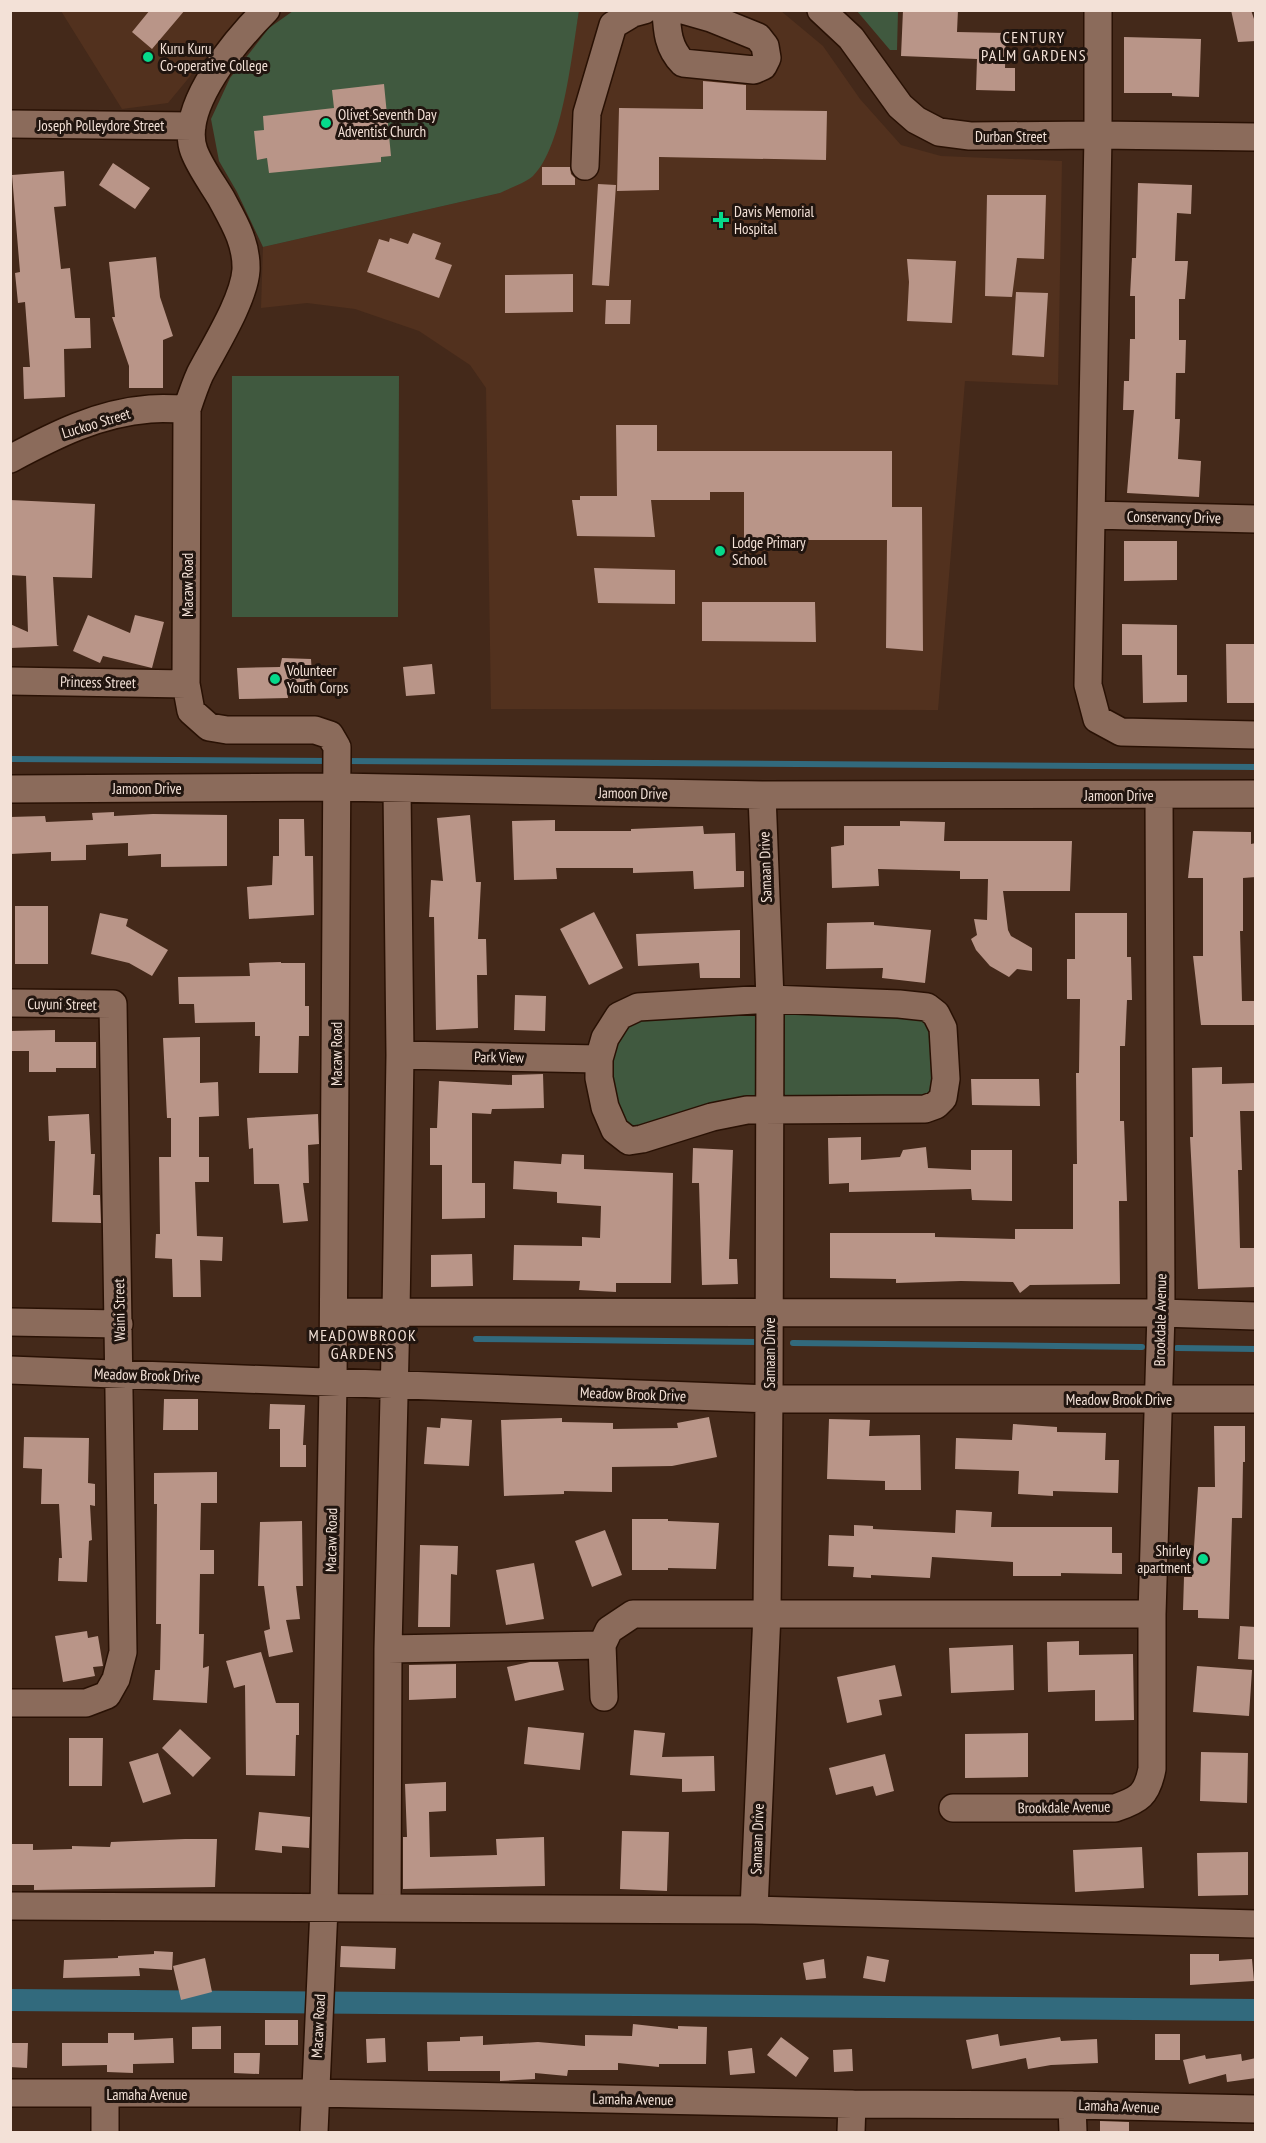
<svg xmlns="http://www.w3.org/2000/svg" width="1266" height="2143" font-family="'PT Sans Narrow',sans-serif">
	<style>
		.built { fill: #52311e }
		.green { fill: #40593f }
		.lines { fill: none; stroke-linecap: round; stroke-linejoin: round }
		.stream { stroke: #326a7d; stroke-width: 6 }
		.canal { stroke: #326a7d; stroke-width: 22 }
		.building { fill: #b99588 }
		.minor-casing { stroke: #291104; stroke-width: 30 }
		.minor { stroke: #8b6b5b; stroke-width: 27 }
		.poi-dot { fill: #06d98b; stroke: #21150f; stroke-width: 2 }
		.labels { text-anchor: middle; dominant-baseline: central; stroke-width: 6; stroke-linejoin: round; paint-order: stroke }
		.poi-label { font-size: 15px; fill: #f3e1d7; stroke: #21150f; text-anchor: start }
		.street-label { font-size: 15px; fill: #f3e1d7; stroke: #21150f }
		.neighbourhood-label { font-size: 16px; letter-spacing: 1.5px; fill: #f3e1d7; stroke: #21150f }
	</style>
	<rect width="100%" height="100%" fill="#44291a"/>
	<path class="built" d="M61,11h183l-76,92 -46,6z
		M579,11h202l42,35 37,53 41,46 40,11 121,5 -4,224 -93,-4 -27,329 -447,-1 -5,-321 -16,-23 -51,-34 -64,-22 -48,-6 -46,5 2,-61 237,-54 62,-87z"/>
	<path class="green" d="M293,11h286c-7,41 -16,136 -46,165 -8,7 -23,12 -33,17l-237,54 -26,-55 -18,-31 -8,-42 19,-41 39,-50z
		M857,11h41l-1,39h-7z
		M232,376h167l-1,241h-166z
		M779,1007l152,12 4,78 -158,7z
		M763,1008l-1,96 -131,26 -21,-26v-63l19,-24z"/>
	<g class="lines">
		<path class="stream" d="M10,759l321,2
			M344,761l912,6
			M476,1339l282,3
			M793,1343l349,4
			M1177,1348l79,1"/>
		<path class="canal" d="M10,2000l1246,10"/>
	</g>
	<path class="building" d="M150,10h35l-33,39 -20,-17z
		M903,10h55l-1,22 49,1 -1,35h10v23l-39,-1 1,-31 -76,-3z
		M1231,10h20l5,15v16l-18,1z
		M1124,37l77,2 -2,58 -27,-1v-3h-48z
		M703,81l43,4v25l81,1 -1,49 -167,-3v33l-42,1 2,-83 84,1z
		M384,84l7,72 -10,1v5l-112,11 -2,-15 -10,2 -3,-29 10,-1 -1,-14 71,-8 -2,-18z
		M113,163l37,25 -15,21 -36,-24z
		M542,167h28l1,7 4,4v7h-33z
		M64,171l2,35 -12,1 7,62 9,-1 5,50h15l1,30 -27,1 1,48 -41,2 -1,-32h7l-5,-65 -7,1 -3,-30 5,-1 -8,-97z
		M1138,183l54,2 -1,29 -14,-1 -2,48h13l-3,38h-6v41h7l-1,33h-9l-1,46h5l-2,40 23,2 -2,36 -72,-4 7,-83h-11l1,-29h5l1,-42h5v-43h-5l2,-38h4z
		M598,184l18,1 -7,101 -17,-1z
		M987,195h59l-2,64 -27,-1 -5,39 -27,-1z
		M413,233l28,10 -6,16 17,6 -13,33 -72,-26 12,-33 10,3 1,-4 18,6z
		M156,257l4,40 13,39 -10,4v48h-34v-22l-17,-49h3l-6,-55z
		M907,259l49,2 -4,62 -45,-2 2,-39z
		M573,274v38l-68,1v-38z
		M1016,292l32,1 -4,64 -32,-2z
		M606,300h25l-1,24h-25z
		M616,425h41v26h235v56h30l1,144 -37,-3 1,-108h-143v-48h-34v8h-59l4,37 -78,-1 -5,-36h8v-4h37z
		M10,500l85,4 -3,74 -39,-1 4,68 2,1 -49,2v-24l18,8 -2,-56 -16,-1z
		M1124,541h53v39l-53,1z
		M594,568l81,2v34l-77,-1z
		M702,602h113l1,40 -114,-1z
		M88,615l42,18 5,-18 29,7 -12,46 -49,-12 -3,7 -27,-12z
		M1122,624l55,1v50h10v27l-44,1 -1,-48h-20z
		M1226,644h30v59h-29z
		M282,658l29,1 2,31 -26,-1 1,9 -49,1 -2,-31 43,-1z
		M432,664l3,30 -29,2 -3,-29z
		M114,812v4l39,-2 74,1v51l-66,1v-13l-33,2v-13l-42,2v15l-35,1v-9l-41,2v-37l35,-1 1,6 47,-2 -1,-7z
		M470,815l6,67h5l-3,57h8l1,36h-10l1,53 -42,2 -2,-113h-5l2,-37 12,1 -6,-63z
		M279,819h25l1,37h8l1,59 -65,4 -2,-32 25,-2 1,-29h6z
		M555,820v11h76v-2l72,-3 1,8 31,-1 1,38h8v16l-50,2 -1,-18 -60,2v-5h-77l1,11 -43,1 -2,-59z
		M900,821l45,1 -1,19h128l-2,50h-67l5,39 3,6 21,12v23l-15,-2 -8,8 -19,-11 -14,-16 -5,-11 6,-4 -3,-16 13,1 1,-41h-28v-8l-82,-2 1,17 -47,2 -1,-41 13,-2v-19h56z
		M1193,831l58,1v12l5,-1v34l-13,1v53h-3l2,70h14v24h-55l-8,-69h10v-78h-15z
		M15,906h33v58h-33z
		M594,912l29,56 -34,17 -29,-56z
		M100,913l28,6 -2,7 42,24 -16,26 -23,-13 -38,-9z
		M1075,913h52v44h4l1,43h-5l-2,46h-5v75h4l3,80h-8l1,83 -90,1 -10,8 -7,-11 -52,-1 -65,2v-4l-66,-1v-45h105v4l80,2v-10h58v-65h4l-1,-91h3l1,-74h-13v-40h8z
		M874,922v3l57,5 -6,53 -43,-5 1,-10 -57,1 1,-46z
		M740,930v48h-40l-1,-15 -61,3 -2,-32z
		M281,962v1h24v43h4v30h-10l-1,37h-39l1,-37h-5v-14l-60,1 -1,-19h-15l-1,-27 72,-1 -1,-13z
		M515,995l31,1 -1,35 -31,-1z
		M55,1030v12h41v26h-40v4h-27v-21h-19v-20z
		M200,1037v46l18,-1 1,34 -20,1v40h10v25h-14l2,54 26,1 -1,24 -22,-1 1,37h-28l-1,-38 -17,-1 1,-24h4l-1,-77h12v-39h-4l-4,-80z
		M1222,1067v17l34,-1v28h-16l2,59h-4l2,78h15l1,39 -58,2 -8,-152h3l-1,-69z
		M543,1074l1,34 -52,1 -1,5 -19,-1v70h13v35l-43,1v-54h-12v-37h7l2,-47 73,4v-10z
		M971,1079h68l1,27 -68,-1z
		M89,1114l2,40h4l-2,41h7l1,28 -49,-1 3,-81h-6l-1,-25z
		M318,1114l1,30 -11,1 1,38h-6l5,38 -25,2 -4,-39h-25l-1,-36 -4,1 -2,-31z
		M861,1137v23l39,-3 3,-7 23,-3 2,21 43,2v-20h41v51l-40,-1 -1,-11 -122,3v-9l-20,1 -1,-46z
		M693,1148l40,2 -4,109h8l1,25 -36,1 -3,-102h-7z
		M562,1154l22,1v14l89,4 -2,110h-55v9l-37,-2 1,-9 -67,-1 1,-35 68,1v-9l18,1 1,-32 -44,-3v-11l-44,-3 1,-28 47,3z
		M472,1254l1,32 -42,1v-32z
		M164,1399h34v31h-35z
		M270,1404l35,1 -2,40h3v22h-26v-38h-11z
		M709,1417l8,40 -45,9 -60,1v25l-48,-1v3l-60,2 -3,-76 61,-2v4l51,1v6l65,-1 -1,-5z
		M441,1418l31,2 -3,46 -45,-2 3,-37 13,1z
		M829,1419l41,1 -1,16 51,-1 1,55h-36v-9l-58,-2z
		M1013,1424l44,3v5l49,1 -1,27h14l-1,33 -65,-2v5l-35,-2 1,-23 -64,-2 1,-31 56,2z
		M1214,1426h31v36h-2l-1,56h-10l-3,101 -31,-1v-8h-15l1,-33h8l6,-90h17z
		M24,1437l65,1 -1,45 7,1v22l-5,-1 2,35 -3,1 -2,41 -29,-1 1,-23h3l-3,-54h-18l1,-35 -19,-1z
		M217,1472v31h-16l-1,47h14v24h-14l-1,60h5l-1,34 6,-2 -2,37 -54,-3 2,-30h5l1,-46h-5l1,-120h-3v-31z
		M956,1510l36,2 -1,15h121v26h10v21l-61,-1v3h-48v-14l-81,-5 -2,21 -59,-3v3l-18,-1 1,-10 -26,-1 1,-31 25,1v-11l19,1v3l82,4z
		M632,1519h36v2l51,2 -3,46 -48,-1v2h-36z
		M302,1521l1,65h-7l4,33 -14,1 7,32 -24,5 -5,-26 6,-2 -6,-43h-6l2,-64z
		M605,1530l17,45 -30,12 -17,-46z
		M420,1545l38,1 -1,29 -6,-1 -1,53h-32z
		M534,1563l10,56 -38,6 -10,-55z
		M1240,1626l16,1v33l-18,-1z
		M87,1631l1,7 10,-2 5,30 -10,1 2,9 -32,6 -8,-46z
		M1079,1641v14l54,-1 1,66 -39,1v-31l-47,2 -1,-50z
		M1013,1645l1,45 -63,3 -2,-45z
		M261,1652l15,51h23v32h-3l-1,41 -49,-1 -1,-90 -11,3 -8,-27z
		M530,1662h28l6,28 -49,11 -8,-34z
		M456,1664v34l-47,2v-35z
		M895,1665l7,31 -23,4 3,15 -35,8 -10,-46z
		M1197,1666l55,4 -3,46 -56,-4z
		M528,1727l56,6 -4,37 -56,-6z
		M180,1729l31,29 -18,19 -31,-29z
		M634,1730l31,3 -3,24 52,-1 1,35 -33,1v-13l-52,-4z
		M1028,1733v44l-63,1v-44z
		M69,1738h34l-1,48h-33z
		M1201,1752l47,1 -1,50 -47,-2z
		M158,1753l13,41 -28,9 -14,-41z
		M885,1754l9,37 -18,5 -3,-10 -37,9 -7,-27z
		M446,1782v29l-17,1 1,45 67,-2 -1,-16 48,-2 1,49 -142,3v-52h4l-2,-53z
		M259,1812l51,5 -1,31 -27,-2v7l-27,-3z
		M622,1831l47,1 -2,59 -47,-2z
		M185,1839h32l-2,48 -181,3v-5h-24v-41h23v6l39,-1v-3l38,1 1,-5z
		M1142,1847l2,41 -69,4 -2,-42z
		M1248,1852v43l-50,1 -1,-43z
		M341,1946l55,2 -1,21 -55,-2z
		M154,1951l19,1 -1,18 -33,-2 1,8 -77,2 1,-18 54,-2v-2l36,-2z
		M1190,1954h29v7l33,-2 2,22 -64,4z
		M867,1956l22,4 -4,22 -22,-4z
		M205,1958l7,34 -31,8 -8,-34z
		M824,1959l2,19 -20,2 -3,-17z
		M265,2020h33v25h-33z
		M633,2024l45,5v-3l29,1 -1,37h-47v3l-41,-4v7h-50l-1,6 -32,-3v6l-35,2v-10h-72l-1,-29 33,-1v-4l23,-1v9l55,-3 47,4v-11l47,1z
		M221,2026v23h-29v-22z
		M108,2033h26v7l39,-2 1,25 -41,1v9l-26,-1v-7l-45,1v-23h46z
		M998,2034l2,12 60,-9 1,4 36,-2 1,24 -47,2 -23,4 -2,-11 -54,11 -6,-29z
		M1155,2034h25v26h-25z
		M781,2037l28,21 -13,19 -29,-22z
		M385,2038l1,24 -19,1 -1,-24z
		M10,2043h18l-1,25 -17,-1z
		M752,2048l3,25 -25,2 -2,-24z
		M852,2049l1,22 -19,1 -1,-22z
		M234,2053h26l-1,21 -25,-1z
		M1241,2054l1,7 14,-3v20l-29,4 -1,-8 -37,10 -6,-24 22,-5 1,4z
		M1100,2121l29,1v11h-29z"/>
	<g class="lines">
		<defs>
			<path id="minor" d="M266,10c-29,29 -88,97 -72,141 6,16 18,32 27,47 13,24 26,45 25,72 -2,30 -32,77 -46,104 -5,11 -9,23 -13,35l-1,275 5,27 18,16 18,3h88l15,5 7,12 -4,636 -9,525 -10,224
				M666,10c1,21 2,38 17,53l71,7 9,-4 4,-8 -2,-12 -7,-9 -47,-19 -28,-8
				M821,10l30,28 49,68 16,14 23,12 31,4 128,-1 158,2
				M1098,10v125l-10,550 9,34 24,13 135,3
				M10,124l182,2
				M585,166l2,-53 26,-88 20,-12 11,-3
				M10,459c45,-24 88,-46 140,-50 12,-1 25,0 37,0
				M1092,515l164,4
				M10,681l176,3
				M10,789l327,-2 425,8 494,-1
				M770,999l129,5 28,3 9,7 7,14 3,51 -3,19 -7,7 -11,4 -178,1 -35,7 -70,22 -13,2 -14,-11 -10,-23 -6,-29v-19l6,-21 14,-22 19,-9z
				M10,1003l103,1 10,648 -7,27 -9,16 -21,8h-76
				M400,1055l199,4
				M334,1312l827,1 95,3
				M10,1322l109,2
				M10,1370l759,29h487
				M388,1649l214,-4
				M604,1697l-2,-52 7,-15 24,-16h519
				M953,1808h162c24,-8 32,-13 37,-39v-155l9,-301 -2,-518
				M10,1906l744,4 502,14
				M387,1907l1,-258 8,-336 4,-258 -3,-266
				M754,1910l13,-297 2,-214 1,-400 -8,-204
				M10,2093h305l537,11 220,1 184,4
				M1072,2105l1,27
				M105,2132v-38
				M851,2132l1,-28"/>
		</defs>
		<use href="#minor" class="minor-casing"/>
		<use href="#minor" class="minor"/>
	</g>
	<g class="poi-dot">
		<circle cx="148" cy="57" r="6"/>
		<circle cx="326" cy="123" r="6"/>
		<path d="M718 211h6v6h6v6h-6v6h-6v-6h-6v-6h6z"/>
		<circle cx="720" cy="551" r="6"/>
		<circle cx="275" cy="679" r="6"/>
		<circle cx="1203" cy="1559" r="6"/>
	</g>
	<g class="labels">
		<g class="poi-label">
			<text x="160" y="48">Kuru Kuru<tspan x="160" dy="17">Co-operative College</tspan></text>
			<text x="338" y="114">Olivet Seventh Day<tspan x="338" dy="17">Adventist Church</tspan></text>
			<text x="734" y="211">Davis Memorial<tspan x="734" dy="17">Hospital</tspan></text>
			<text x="732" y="542">Lodge Primary<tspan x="732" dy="17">School</tspan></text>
			<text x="287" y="670">Volunteer<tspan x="287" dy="17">Youth Corps</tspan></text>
			<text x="1191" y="1550" text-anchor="end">Shirley<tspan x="1191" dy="17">apartment</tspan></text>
		</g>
		<g class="street-label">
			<text x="101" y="125">Joseph Polleydore Street</text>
			<text x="1011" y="136">Durban Street</text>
			<text transform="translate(96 423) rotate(-17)">Luckoo Street</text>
			<text transform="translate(1174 517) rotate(1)">Conservancy Drive</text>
			<text transform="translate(187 585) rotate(-90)">Macaw Road</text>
			<text transform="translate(98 682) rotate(1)">Princess Street</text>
			<text x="147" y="788">Jamoon Drive</text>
			<text transform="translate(633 793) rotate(1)">Jamoon Drive</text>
			<text x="1119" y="795">Jamoon Drive</text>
			<text transform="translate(765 867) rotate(-92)">Samaan Drive</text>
			<text transform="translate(62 1004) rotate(1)">Cuyuni Street</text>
			<text transform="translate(336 1054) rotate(-90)">Macaw Road</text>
			<text transform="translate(499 1057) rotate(1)">Park View</text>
			<text transform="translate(119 1310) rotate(-91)">Waini Street</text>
			<text transform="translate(1160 1320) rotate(-89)">Brookdale Avenue</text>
			<text transform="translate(769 1353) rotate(-90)">Samaan Drive</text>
			<text transform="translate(147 1375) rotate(2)">Meadow Brook Drive</text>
			<text transform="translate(633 1394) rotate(2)">Meadow Brook Drive</text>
			<text x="1119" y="1399">Meadow Brook Drive</text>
			<text transform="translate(331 1540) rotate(-89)">Macaw Road</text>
			<text transform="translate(1064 1807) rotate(-1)">Brookdale Avenue</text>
			<text transform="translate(757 1839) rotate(-88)">Samaan Drive</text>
			<text transform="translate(318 2026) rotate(-87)">Macaw Road</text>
			<text x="147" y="2094">Lamaha Avenue</text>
			<text transform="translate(633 2099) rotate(1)">Lamaha Avenue</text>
			<text transform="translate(1119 2106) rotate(2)">Lamaha Avenue</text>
		</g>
		<g class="neighbourhood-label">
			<text x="1034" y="37">CENTURY<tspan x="1034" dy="18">PALM GARDENS</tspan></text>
			<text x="363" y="1335">MEADOWBROOK<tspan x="363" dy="18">GARDENS</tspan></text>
		</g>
	</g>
	<rect width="1266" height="2143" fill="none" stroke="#f3e1d7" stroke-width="24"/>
</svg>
